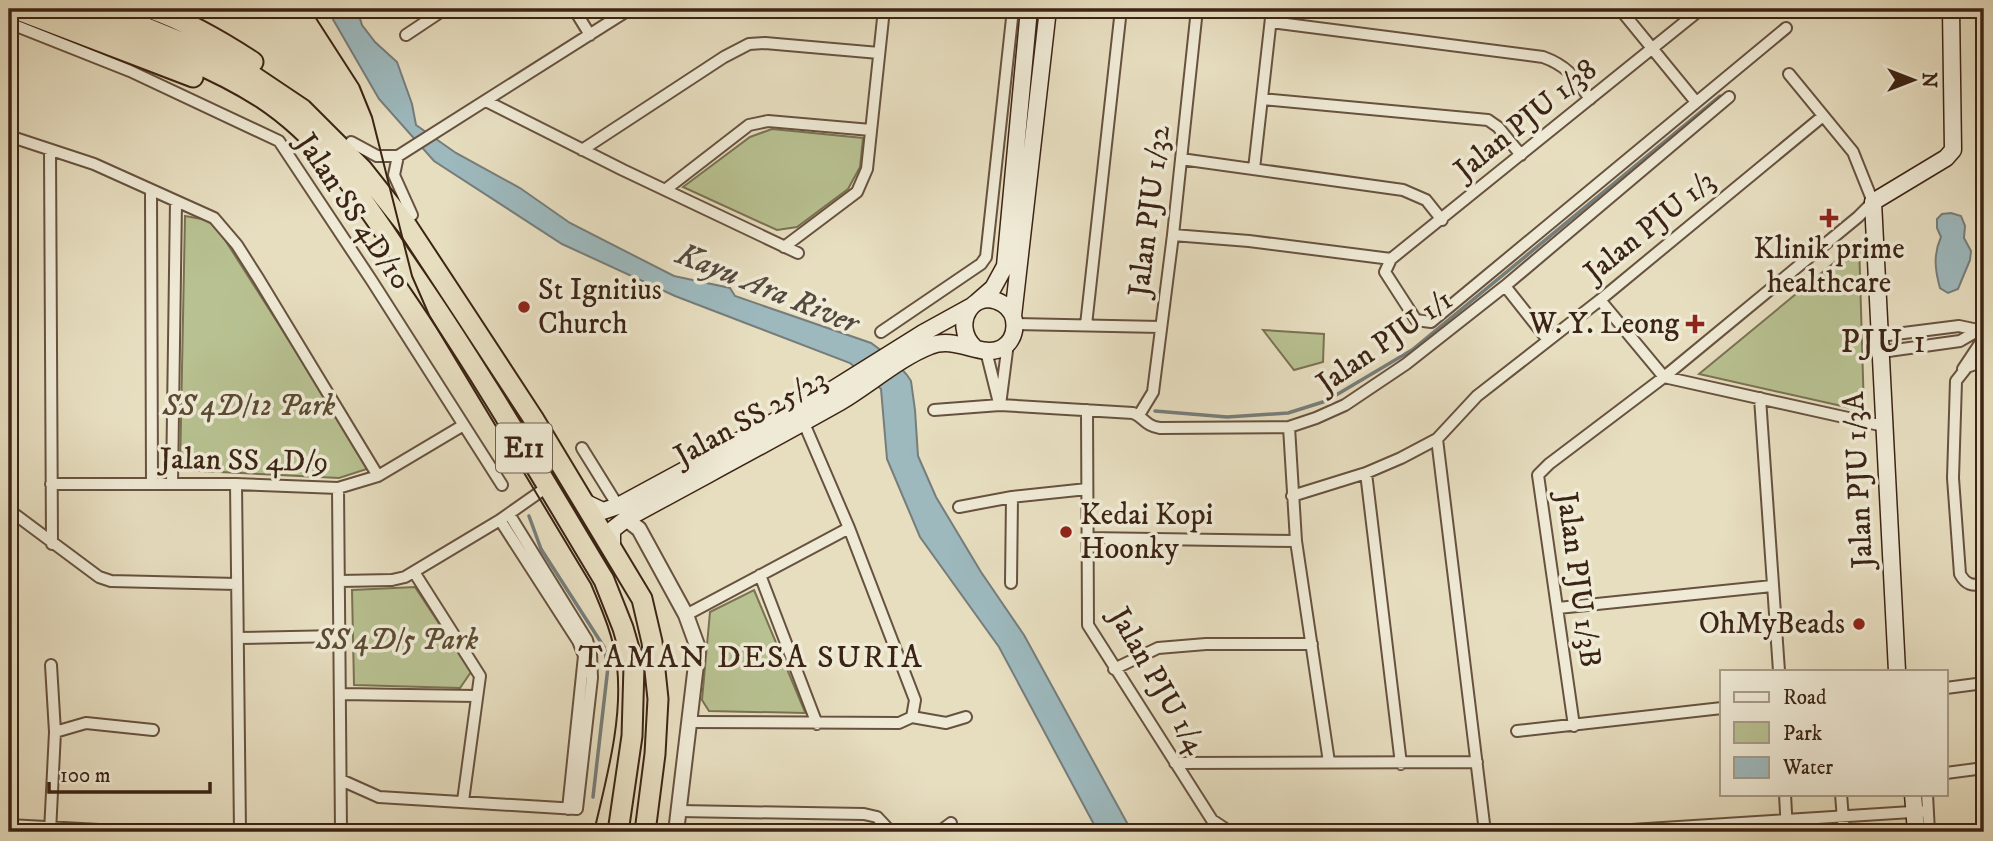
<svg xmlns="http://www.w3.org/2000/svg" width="1993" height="841" font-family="'IM FELL DW Pica',serif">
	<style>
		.green { fill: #b8c191; stroke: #7a7252; stroke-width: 2 }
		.water { fill: #9db9be; stroke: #767d7a; stroke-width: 2 }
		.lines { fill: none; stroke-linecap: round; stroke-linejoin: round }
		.stream { stroke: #767d7a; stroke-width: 3.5 }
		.minor-casing { stroke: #67523f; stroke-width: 14 }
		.tertiary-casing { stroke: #67523f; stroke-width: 18 }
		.secondary-casing { stroke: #3c2414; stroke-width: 19 }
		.motorway-casing { stroke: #3c2414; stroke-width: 23 }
		.minor { stroke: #efead6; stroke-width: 10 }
		.tertiary { stroke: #efead6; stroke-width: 14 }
		.secondary { stroke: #efead6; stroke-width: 16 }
		.motorway { stroke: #e7dec0; stroke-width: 19 }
		.tram { stroke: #3c2414; stroke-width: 2 }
		.poi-dot { fill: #8f2418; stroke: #efead6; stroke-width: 2.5 }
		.labels { text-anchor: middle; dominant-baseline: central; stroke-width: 7; stroke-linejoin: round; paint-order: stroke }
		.shield { fill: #efead6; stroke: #725f4e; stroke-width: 2 }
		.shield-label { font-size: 28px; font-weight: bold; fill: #3c2414 }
		.street-label { font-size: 30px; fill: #3c2414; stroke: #efead6 }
		.poi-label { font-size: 30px; fill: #3c2414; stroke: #efead6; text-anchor: start }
		.park-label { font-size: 30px; font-style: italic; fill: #5b4b33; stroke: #efead6 }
		.water-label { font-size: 32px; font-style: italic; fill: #54493e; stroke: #efead6 }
		.neighbourhood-label { font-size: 32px; letter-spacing: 2px; fill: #3c2414; stroke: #efead6 }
		.quarter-label { font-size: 33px; letter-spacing: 2px; fill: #3c2414; stroke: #efead6 }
	</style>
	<rect width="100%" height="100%" fill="#e7dec0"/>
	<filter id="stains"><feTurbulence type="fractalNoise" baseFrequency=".00286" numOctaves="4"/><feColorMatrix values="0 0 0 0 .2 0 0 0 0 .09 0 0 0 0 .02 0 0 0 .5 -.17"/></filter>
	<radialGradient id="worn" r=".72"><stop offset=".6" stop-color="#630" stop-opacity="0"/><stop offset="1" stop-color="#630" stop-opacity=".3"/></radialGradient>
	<path class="green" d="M772,129l91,9 -3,29 -12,22 -51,38 -20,3 -94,-43 67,-50z
		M185,216l28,5 157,247 -31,10 -159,-8z
		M1859,242l5,169 -165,-37z
		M1263,330l61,4 -1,28 -29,8z
		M415,587l56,85 -11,16 -106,-3 -2,-95z
		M754,590l51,122v1l-96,-2 -7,-11 8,-88z"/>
	<path class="water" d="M327,9h30l5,16 13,17 22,20 15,42 4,21 40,28 64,35 50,35 104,53 56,12 5,8 136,47 23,17 13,15 4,6 4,29 3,46 18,41 45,75 43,63 108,197h-34l-99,-185 -79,-110 -33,-78 -6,-70 -31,-26 -175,-67 -113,-52 -128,-83 -55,-62z
		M1951,213l10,3 4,10 -1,12 7,13 -1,9 -12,29 -10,4 -8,-5c-5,-18 -7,-33 1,-51l-4,-9v-9l5,-5z"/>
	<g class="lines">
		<path class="stream" d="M1155,411l72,6 61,-4 38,-12 86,-51 308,-254
			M529,516l12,33 63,98 4,20 -15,130"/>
		<defs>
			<path id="minor" d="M574,9l16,26
				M1620,9l76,93
				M1701,9l-310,250 -6,13 31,48 15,2 355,-294
				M1628,18l11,-9
				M1271,22l272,35c25,9 32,21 47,42
				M9,23l121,48 149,70 93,140 130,204
				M406,35l39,-26
				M1262,99l226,21 10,7 23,28
				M486,101l137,69 175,83
				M9,136l85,28 120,54 23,27 21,33 120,198
				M351,142l26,14h21l232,-147
				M50,150l2,394
				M582,150l142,-93 25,-13 16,-1 114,10
				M398,156l-4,19 18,40
				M1181,159l222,31 23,10 16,20
				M1254,169l18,-160
				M665,190l84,-65 19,-4 103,9
				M151,191l1,293
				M1173,235l76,6 142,18
				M784,247l73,-55 10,-23 17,-160
				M1505,286l42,53
				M1600,300l64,77 220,49
				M1015,324l145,3
				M1086,325l35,-316
				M881,332l100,-68 5,-7 27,-248
				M1880,336l79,-10 19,4
				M986,351l12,48
				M1881,352l79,-11 24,-14
				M1984,361l-17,6 -11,14 -3,97 7,96c6,11 12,12 24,10
				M1963,369l20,-30
				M1760,398l19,273
				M1000,405l8,-62
				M934,410l66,-5 133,8c11,4 12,13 27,15l129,-1 27,-9 29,-13 61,-41 99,-78 224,-189
				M1087,410l1,215 124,195 18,12
				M1139,415l14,-23 20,-157 24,-226
				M1289,427l7,114 33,221
				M1437,439l48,393
				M582,448l36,58
				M1366,473l35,291
				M51,484h185l102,4 40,-12 84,-50
				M172,484l4,-283
				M236,484l4,348
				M338,488l3,344
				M1292,496l74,-23 35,-15 36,-19 40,-43 123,-96 223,-184
				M959,507l53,-10 75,-8
				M9,510l90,67 12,4 126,3
				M500,520l78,121 6,15 -16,153
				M1087,538l209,3
				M414,572l66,104 -17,125
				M760,575l57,149
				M340,581l52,-1 13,-3 95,-57 47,-33
				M1011,583l1,-86
				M1558,608l214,-22
				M686,615l163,-87
				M238,638l102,-2
				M1114,669l44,-21 48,-4h106
				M1946,688l38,-5
				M340,694l136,2
				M912,717l34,6 20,-6
				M690,722l209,1 13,-6 3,-17 -66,-172 -46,-107
				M1574,726l-36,-251 11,-11 115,-87 194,-160 15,-15 -20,-50 -64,-78
				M1517,731l205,-23
				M55,732l31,-9 67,7
				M1175,763l302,-1
				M1946,773l38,-5
				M341,780l38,17 198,12 15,-131 -1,-24 -4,-14 -78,-126
				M1785,794l2,38
				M1841,794l3,38
				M1927,794l2,38
				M679,811l185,3 13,3 14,15
				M9,825l126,7
				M50,832l5,-100 -4,-67
				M939,832l12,-9
				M1600,832l327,-21"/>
			<path id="tertiary" d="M626,519l13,10 47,86 12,33 -22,184"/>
			<path id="secondary" d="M977,302l16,-14 12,-22 24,-257
				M1013,316l35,-307
				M582,501l21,10 15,-5 209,-113 96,-60 49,-27
				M612,548v-18l14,-11c71,-39 143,-77 214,-117 29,-17 59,-44 90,-56 26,-11 52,13 72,2 16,-9 17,-34 1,-44 -28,-18 -53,19 -29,43
				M1897,671l-24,-469 73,-44 7,-8 -2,-141
				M1913,794l3,38"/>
			<path id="motorway" d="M15,9l178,68
				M58,9c67,26 143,50 204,89 65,43 102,104 145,167 71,102 133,209 197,315l19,48 11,38 -2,70 -14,96
				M100,9l135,55 67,45 60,60 45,57 54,82 72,110 109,181 10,43 6,57 -3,55 -10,78
				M152,9c36,13 69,32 101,53"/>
		</defs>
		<use href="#minor" class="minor-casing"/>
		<use href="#tertiary" class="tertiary-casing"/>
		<use href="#secondary" class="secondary-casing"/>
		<use href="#motorway" class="motorway-casing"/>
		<use href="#minor" class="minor"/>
		<use href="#tertiary" class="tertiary"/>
		<use href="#secondary" class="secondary"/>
		<use href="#motorway" class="motorway"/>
		<path class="tram" d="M310,9l49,76 13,32 40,159 17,39 162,269c11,26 23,53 26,82 6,55 -11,113 -23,166"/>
	</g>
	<g class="poi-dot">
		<path d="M1825.5 207.5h7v7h7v7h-7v7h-7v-7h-7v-7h7z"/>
		<circle cx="524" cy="307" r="7"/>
		<path d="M1691.5 313.5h7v7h7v7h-7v7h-7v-7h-7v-7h7z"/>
		<circle cx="1066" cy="532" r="7"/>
		<circle cx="1859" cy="624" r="7"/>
	</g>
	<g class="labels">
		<rect class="shield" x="496" y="423.5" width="56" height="49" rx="5"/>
		<g class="shield-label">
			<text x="524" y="448">E11</text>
		</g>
		<g class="street-label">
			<text transform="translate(1526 120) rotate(-39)">Jalan PJU 1/38</text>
			<text transform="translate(1150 211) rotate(-83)">Jalan PJU 1/32</text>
			<text transform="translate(353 212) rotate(56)">Jalan SS 4D/10</text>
			<text transform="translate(1650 227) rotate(-39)">Jalan PJU 1/3</text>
			<text transform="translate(1385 342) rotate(-35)">Jalan PJU 1/1</text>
			<text transform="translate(751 418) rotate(-29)">Jalan SS 25/23</text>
			<text transform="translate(244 461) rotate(1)">Jalan SS 4D/9</text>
			<text transform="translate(1859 480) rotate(-93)">Jalan PJU 1/3A</text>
			<text transform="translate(1578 580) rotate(82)">Jalan PJU 1/3B</text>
			<text transform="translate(1157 681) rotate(60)">Jalan PJU 1/4</text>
		</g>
		<g class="poi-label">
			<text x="1829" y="249" text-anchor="middle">Klinik prime<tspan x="1829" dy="34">healthcare</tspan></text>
			<text x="538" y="290">St Ignitius<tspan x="538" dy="34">Church</tspan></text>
			<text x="1679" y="324" text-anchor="end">W. Y. Leong</text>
			<text x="1080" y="515">Kedai Kopi<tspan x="1080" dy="34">Hoonky</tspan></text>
			<text x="1845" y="624" text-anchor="end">OhMyBeads</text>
		</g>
		<g class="park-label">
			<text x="249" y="406">SS 4D/12 Park</text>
			<text x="397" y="640">SS 4D/5 Park</text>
		</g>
		<g class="water-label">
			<text transform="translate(767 289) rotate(22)">Kayu Ara River</text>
		</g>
		<g class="neighbourhood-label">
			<text x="751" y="658">TAMAN DESA SURIA</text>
		</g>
		<g class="quarter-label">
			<text x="1884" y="342">PJU 1</text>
		</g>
	</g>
	<rect width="1993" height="841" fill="none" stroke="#e7dec0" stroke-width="35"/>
	<rect x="10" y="10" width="1972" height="820" fill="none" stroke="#3c2414" stroke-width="3.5"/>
	<rect x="18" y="18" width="1958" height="806" fill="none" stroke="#3c2414" stroke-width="2"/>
	<rect x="1720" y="670" width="228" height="126" fill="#efead6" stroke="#a79b88" stroke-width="2"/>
	<rect x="1734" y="692" width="35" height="10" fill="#efead6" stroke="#a79b88" stroke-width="2"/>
	<text x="1783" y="704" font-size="21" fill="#3c2414">Road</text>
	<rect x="1734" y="722" width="35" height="21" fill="#b8c191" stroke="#a79b88" stroke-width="2"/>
	<text x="1783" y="740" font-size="21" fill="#3c2414">Park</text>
	<rect x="1734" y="757" width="35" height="21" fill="#9db9be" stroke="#a79b88" stroke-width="2"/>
	<text x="1783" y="774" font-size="21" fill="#3c2414">Water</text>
	<g transform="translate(1913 80) rotate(90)" stroke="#efead6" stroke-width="5" paint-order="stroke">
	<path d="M0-5L12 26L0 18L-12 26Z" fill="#3c2414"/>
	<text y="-10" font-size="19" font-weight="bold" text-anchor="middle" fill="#3c2414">N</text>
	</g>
	<path d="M49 782v10h161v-10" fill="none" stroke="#3c2414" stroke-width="3.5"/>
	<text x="60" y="782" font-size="21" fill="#3c2414" stroke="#efead6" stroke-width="5" paint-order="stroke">100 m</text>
	<rect width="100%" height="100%" filter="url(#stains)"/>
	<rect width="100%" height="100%" fill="url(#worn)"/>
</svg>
